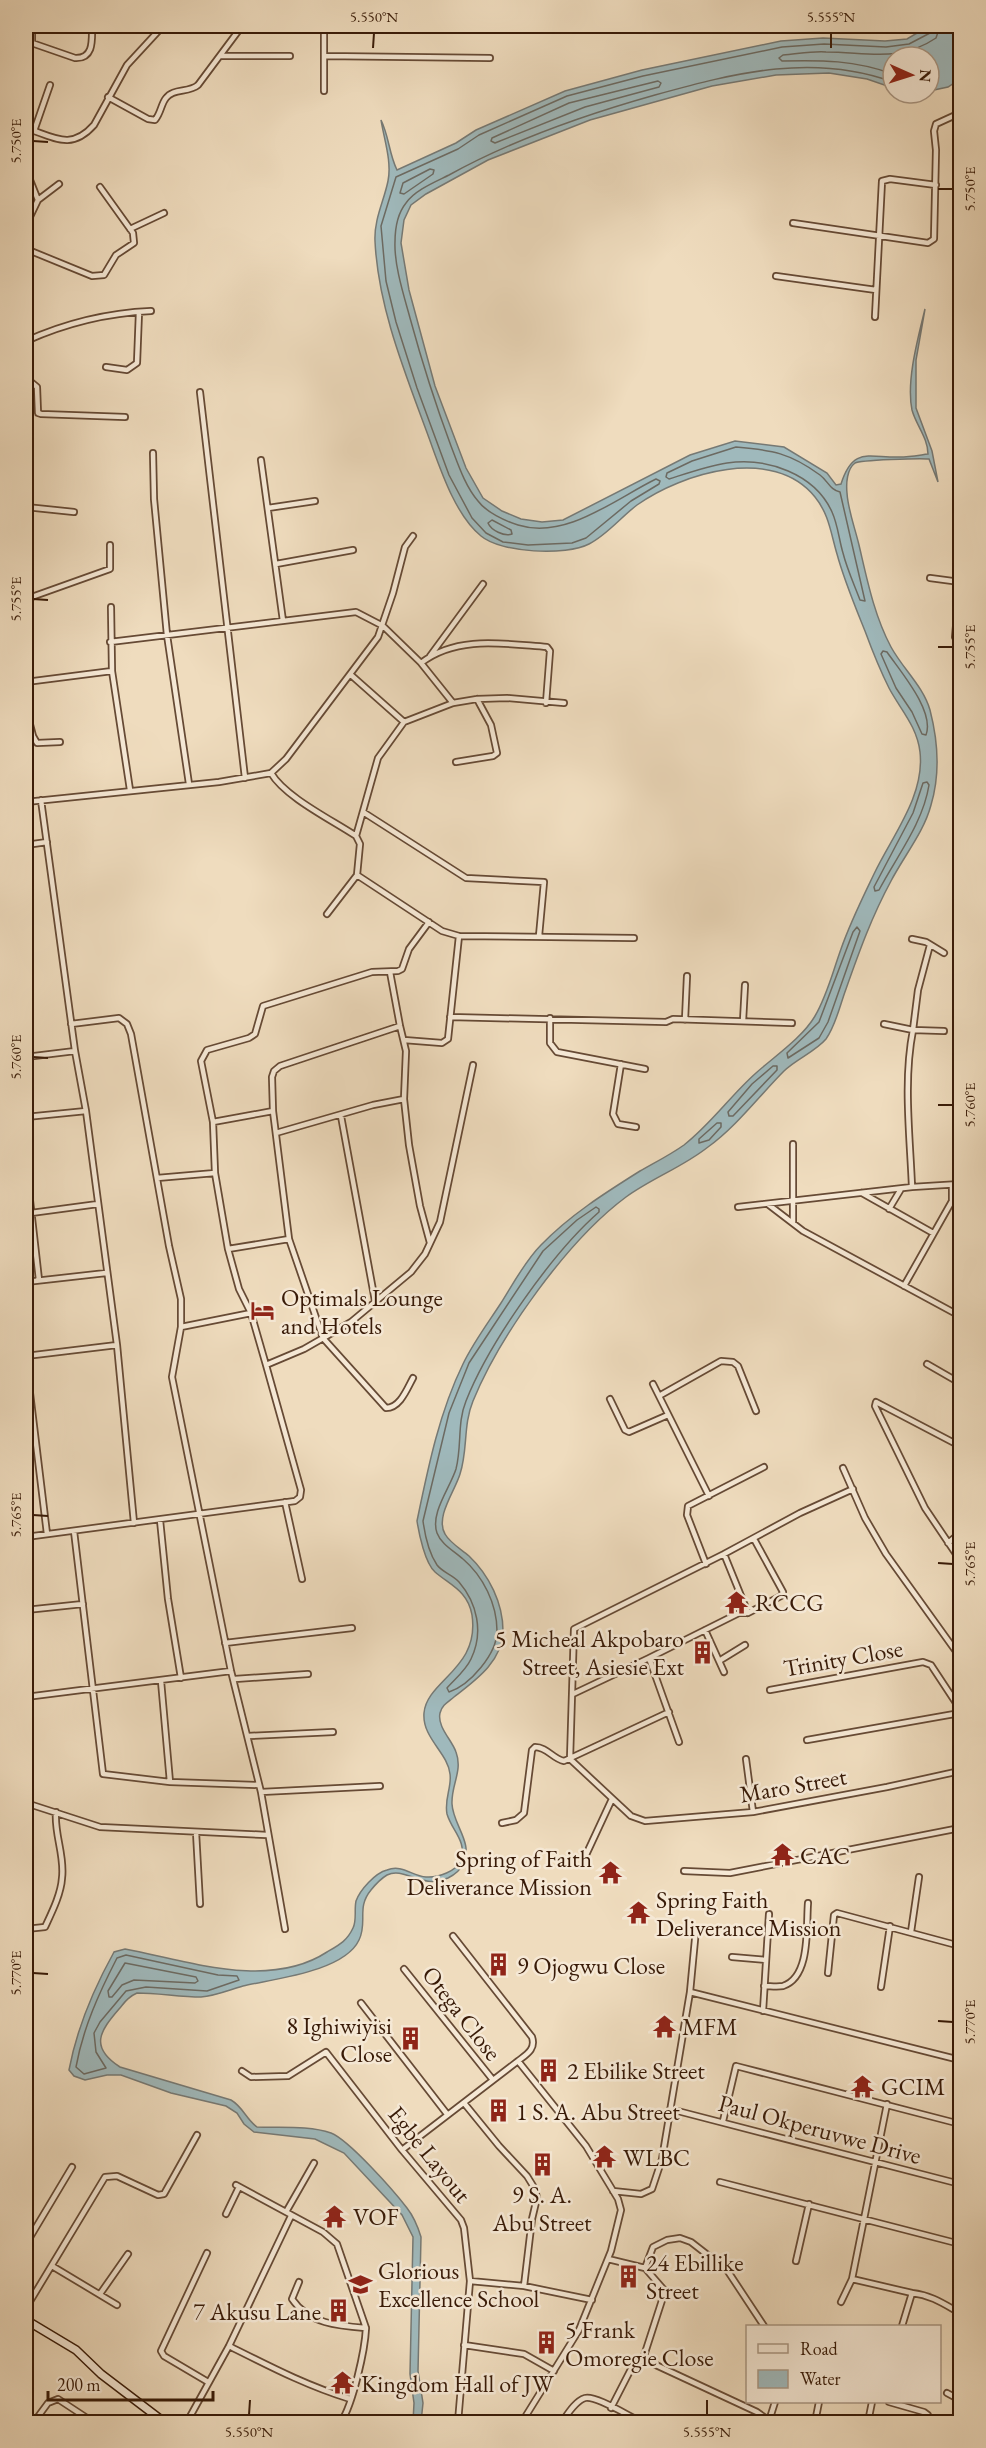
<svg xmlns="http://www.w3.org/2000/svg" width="986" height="2448" font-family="'EB Garamond',serif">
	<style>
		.water { fill: #9fb9bc; stroke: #767974; stroke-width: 1.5 }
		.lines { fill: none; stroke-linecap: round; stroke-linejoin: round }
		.shore { stroke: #6c6a62; stroke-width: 1.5 }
		.street-casing { stroke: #664a35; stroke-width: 8 }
		.secondary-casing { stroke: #381a07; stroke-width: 10 }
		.street { stroke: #f5e8d5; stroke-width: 4.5 }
		.secondary { stroke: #f5e8d5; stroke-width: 7 }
		.ticks { fill: none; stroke: #381a07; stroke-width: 2 }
		.labels { text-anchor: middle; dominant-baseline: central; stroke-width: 5; stroke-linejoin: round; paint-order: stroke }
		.poi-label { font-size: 24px; fill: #381a07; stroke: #f5e8d5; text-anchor: start }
		.street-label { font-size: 24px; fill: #381a07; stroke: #f5e8d5 }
		.neatline { fill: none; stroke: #381a07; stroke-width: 2 }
		.ticks-label { font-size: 15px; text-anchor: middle; fill: #381a07 }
	</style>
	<rect width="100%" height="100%" fill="#efdcbe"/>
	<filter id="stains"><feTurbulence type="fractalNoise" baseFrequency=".00333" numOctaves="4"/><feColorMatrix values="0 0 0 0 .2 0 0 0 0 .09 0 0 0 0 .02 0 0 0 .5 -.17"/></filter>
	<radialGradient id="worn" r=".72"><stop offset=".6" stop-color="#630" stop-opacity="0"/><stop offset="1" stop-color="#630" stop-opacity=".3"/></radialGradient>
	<path class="water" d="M929,26h31v53l-12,8 -19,4v-34h-36v31l-26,-9 -38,-6 -53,2 -64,11 -122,34 -102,40 -62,34 -15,11 -7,15 -3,23 8,47 26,96 31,82 17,30 19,13 19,8 21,3 21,-2 127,-65 45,-14 49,6 43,26 9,12 5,-1c12,-38 28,-26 59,-27 9,0 20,-2 28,-3 0,-16 -12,-29 -16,-44 -6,-29 6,-72 13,-101l-9,51v48l16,43 6,31 -9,-23c-8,-1 -69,1 -74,4 -8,6 -9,20 -8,30 1,17 8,35 12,52 8,34 15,70 32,102 12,22 32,39 39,63 8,31 10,65 1,95 -7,27 -27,51 -40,76 -19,35 -32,71 -45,108 -6,16 -10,36 -20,50 -11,13 -30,20 -42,32 -25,25 -47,55 -76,76 -25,20 -56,31 -82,50 -58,43 -126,138 -153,204 -10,24 -5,49 -13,73 -5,17 -25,43 -15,60 5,9 16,15 24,22 20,19 34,47 34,75 -1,31 -27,49 -49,66 -6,5 -12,8 -14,16 -3,14 12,27 16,39 7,19 -5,33 -4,52 1,21 22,39 11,60 -3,7 -9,11 -15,14 -27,12 -43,-12 -61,-3 -5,3 -12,10 -16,15 -15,18 -3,32 -12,50 -15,32 -87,39 -116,46 -14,4 -28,10 -42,11 -21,0 -43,-4 -64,-4 -9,4 -12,9 -18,16 -19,22 -30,38 1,58l111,33c12,7 15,19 26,27 23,1 52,-2 74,6 18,7 63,58 76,75 7,9 11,19 14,29l-3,134 5,32 -2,19h-8l1,-19 -4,-29 3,-137 -11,-22 -58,-62 -29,-14 -61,-7 -10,-8 -7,-11 -11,-7 -55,-13 -50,-18h-14l-22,5 -11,-4 -5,-6c8,-43 24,-80 45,-118l11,-3c63,12 144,41 202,3 12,-7 20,-11 26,-24 4,-8 1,-18 3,-27 4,-11 19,-28 31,-31 15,-6 25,6 39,7 12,1 31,-6 35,-17 6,-19 -9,-29 -14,-46 -3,-15 5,-27 3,-40 -2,-21 -28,-36 -26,-61 3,-33 56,-44 48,-98 -4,-24 -22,-30 -37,-43 -10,-9 -16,-38 -18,-51 11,-53 22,-108 46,-157 10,-21 25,-41 38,-61 12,-19 24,-42 40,-58 29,-30 64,-52 99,-74 14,-8 30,-16 44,-26 27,-21 47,-50 72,-72 19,-17 46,-35 59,-57 12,-20 18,-45 26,-67 9,-26 21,-50 33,-75 18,-38 51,-78 46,-122 -3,-26 -20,-43 -31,-64 -9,-18 -17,-38 -24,-57 -10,-25 -21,-51 -28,-77 -6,-20 -8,-40 -22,-57 -42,-52 -133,-24 -178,8 -16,12 -30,30 -48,39 -23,12 -88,9 -108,-8 -26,-21 -41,-68 -52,-98 -23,-63 -51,-130 -54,-197 -1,-22 9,-40 13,-60 4,-19 -4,-42 -7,-61 8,16 8,34 16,50l59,-27 20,-13 89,-39 77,-21 139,-29 42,-3 62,3 22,-2z"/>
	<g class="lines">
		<path class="shore" d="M893,74c-39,-14 -71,-14 -111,-13l-3,-3 4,-3c14,-1 29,-4 43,-3 41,0 73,11 110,-14l4,-12
			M658,81l3,2 -2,4 -74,20 -90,36 -4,-2 1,-3 77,-35z
			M893,82c-38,-14 -76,-17 -117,-13 -41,4 -81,15 -121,26 -71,20 -141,44 -206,80 -14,7 -34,15 -43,28 -8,10 -11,26 -11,39 -1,23 9,54 15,76 12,44 25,85 41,128 7,18 14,40 27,55 8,11 27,20 40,24 48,15 97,-26 138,-46l4,2 -1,3 -28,17 -45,37 -14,5 -44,2 -25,-3 -17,-9 -14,-15 -23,-43 -32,-87 -21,-66 -10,-41 -5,-55 15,-49 62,-28 21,-14 88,-39 76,-20 139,-29 42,-3 62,3 23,-3 21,-11 3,-7
			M430,169l4,1 -1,4 -29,20 -4,-1 3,-10z
			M736,447c36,3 54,6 84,28 8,6 10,15 20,17l25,109 -5,-1c-6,-16 -13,-31 -17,-47 -4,-13 -5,-28 -11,-41 -17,-38 -65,-55 -105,-49 -19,3 -39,10 -58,16l-3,-2 1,-4 25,-12z
			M492,520l19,10 1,4c-8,3 -21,-4 -24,-11z
			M883,651l4,1c13,19 48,59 39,83l-4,-1 -10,-22 -16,-24 -15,-34z
			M927,782l2,3c-6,38 -32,71 -50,105l-4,1 -1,-4 39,-74 10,-30z
			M857,927l3,4 -32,91 -9,16 -31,20 -1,-5 32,-31 34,-90z
			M773,1066h4v4l-44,46h-4l-1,-4 24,-28z
			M717,1123h4v4l-12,13 -10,3v-4z
			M596,1207l3,2v3c-47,41 -110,131 -133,189 -9,22 -4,45 -10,68 -6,19 -26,44 -19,64 4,11 17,18 26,26 20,17 34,45 34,72 0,23 -27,54 -48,61l-2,-4c8,-9 19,-18 24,-29 13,-27 6,-56 -12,-77 -6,-7 -17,-10 -22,-17 -8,-12 -12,-29 -14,-44l26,-108 20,-50 74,-112 34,-31z
			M126,1955l92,20 19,1 2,4 -32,11 -61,-4 -20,4 -26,31 -6,11 2,19 10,16 -22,6 -8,-7c7,-39 23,-74 41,-109z
			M125,1963l71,14 2,4 -3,2 -61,-3 -12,5 -10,12h-3l-1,-6z"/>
		<defs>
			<path id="street" d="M324,26v65
				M26,41l49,17c19,1 17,-18 17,-32
				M32,43v-17
				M221,56h69
				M324,56l166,2
				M108,97l40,22 7,1c6,-7 6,-16 11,-22 7,-10 23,-5 32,-13l44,-59
				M26,128c28,9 45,23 68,-3l33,-60 36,-39
				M34,131l16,-46
				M26,158l4,22 8,20 -12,25
				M38,200l21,-16
				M793,223l135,20 6,-4 2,-89 -2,-19 2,-7 24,-11
				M130,229l34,-16
				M26,249l66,27 12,-1 12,-20 18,-12 -1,-10 -33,-46
				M776,276l100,14
				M875,317l7,-136 8,-2 46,6
				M26,341c40,-18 80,-28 125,-30
				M106,367l21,3 10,-7 2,-51
				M26,383l5,-1 6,5 1,26 3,1 84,3
				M200,392l45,386
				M153,453l1,46 13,136 22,149
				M261,460l22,161
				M26,507l48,5
				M268,508l47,-7
				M276,564l77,-14
				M930,578l30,4
				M960,582l-5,55 2,4h3
				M26,599l84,-30v-24
				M111,607l1,64 18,119
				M110,642l246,-30 27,14 38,37
				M430,656l53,-72
				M351,675l53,47
				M26,682l86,-11
				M453,703l-32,-40c36,-28 84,-19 126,-16l3,4 -4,52
				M26,709l7,27 4,7 23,-1
				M456,762l37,-6 4,-3 -6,-28 -14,-26
				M271,773c14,24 61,47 85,63l4,8 -3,31 85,56 17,5 175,2
				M41,800l34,251 11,60 31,234 17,178
				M26,802l193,-20 52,-9 15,-14 92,-122 15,-44 12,-46 8,-11
				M363,812l103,66 78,4 -5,54
				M356,836l22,-78 26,-36 49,-19 24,-4 30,-1 57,5
				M26,845l21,-3
				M327,914l30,-39
				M912,939l14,3 18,11
				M930,945l-12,45 -5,40 31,1
				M390,972l10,54 6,25 -2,48 5,46 11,61 10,37
				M450,1017l216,5 7,-3 119,4
				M550,1018v25l7,9 88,17
				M685,1020l2,-44
				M743,1021l2,-36
				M71,1024l48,-6 8,6 4,10 38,212 12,53v28l-9,50 59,294 30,121 24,137
				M884,1024l29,6c-10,51 -3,106 -1,157l48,-3
				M400,1026l-120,40 -6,5 -2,6 1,34 16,128 34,99 63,70c14,0 21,-19 27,-30
				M404,1040l38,3 6,-4 11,-103
				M26,1057l49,-6
				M621,1064l-8,50 5,10 18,3
				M341,1116l34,185
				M26,1117l60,-6
				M213,1122l60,-11
				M276,1133l97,-28 31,-6
				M793,1144v79
				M26,1165l13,115
				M157,1178l58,-5
				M862,1193l71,40
				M769,1205l34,26 157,85
				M738,1207l174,-20
				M889,1209l12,-20
				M31,1213l67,-9
				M228,1249l61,-10
				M26,1282l80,-9
				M904,1286l48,-85v-16
				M956,1314l4,-11
				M181,1327l70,-14
				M26,1356l91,-11
				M26,1360l21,174
				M927,1364l33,19
				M266,1365l-15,-52 -12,-24 -11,-40 -13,-76 -2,-51 -12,-61 6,-11 42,-12 6,-4 8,-28 109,-34 26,-1 4,-2 7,-20 20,-27
				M653,1384l56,112
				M659,1396l62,-35 12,1 5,4 18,45
				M610,1399l15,31 4,2 39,-17
				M960,1446l-84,-44 -1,4 50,102 35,52
				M843,1468l22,50 21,36 74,103
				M853,1489l-53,24 -76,41 -150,75 -4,130 61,57 14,5 108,-9 134,-25 73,-16
				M285,1502l17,77
				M160,1520l8,79 13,79
				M74,1531l29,243 67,8 88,3
				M26,1537l269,-36 5,-4 1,-7 -35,-125 38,-16 47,-27 60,-50 14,-18 15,-32 33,-157
				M948,1543l12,-10
				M724,1554l24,59
				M706,1564l-19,-49 1,-9 76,-39
				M26,1610l57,-6
				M705,1630l19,42
				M225,1643l127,-15
				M719,1661l26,-16
				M235,1679l73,-5
				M161,1681l9,101
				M770,1690l153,-28 8,3 29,44
				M573,1694l76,-36
				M26,1697l205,-26
				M248,1736l85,-4
				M807,1740l153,-27
				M679,1742l-30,-84 90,-45h9l33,-17 2,-4 -29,-53
				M746,1759l7,53
				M261,1792l119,-6
				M26,1803l74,24 167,8
				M502,1823l14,-3 8,-7 8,-63 3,-3c12,0 18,12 29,14l105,-49
				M196,1832l4,72
				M585,1857l27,-58
				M684,1871l46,2 230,-45
				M26,1929l19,-2c7,-15 16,-33 17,-49 3,-22 -8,-44 -6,-66
				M911,1932l8,-55
				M732,1957l34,3
				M404,1969l89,111
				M828,1973l6,-58 3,-2 123,33
				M764,1986c6,0 13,1 19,0 28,-9 23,-59 25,-83
				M881,1987l9,-61
				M690,1992l6,-63
				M361,2003l86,111
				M763,2011l6,-97
				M518,2061l68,85 32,53 3,11 -10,41 -32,79 -57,92
				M242,2071l9,6 37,-1 38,-24 76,98 59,70 3,8 6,53 -12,141
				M464,2103l35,43 28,30 8,13 2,9 -5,21 -8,67
				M670,2109l290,75
				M723,2121l13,-55 224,58
				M402,2150l116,-89c9,-7 18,-12 14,-24l-79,-101
				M720,2182l240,62
				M236,2185l87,47 14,12 29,84c-1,22 -13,76 -25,94
				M613,2191l28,3 11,-5 10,-30 28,-167 270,68
				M286,2212l28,-49
				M226,2214l13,-27
				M26,2244l46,-77
				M207,2253l-46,98 3,5 44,26
				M608,2259l37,9 20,23 -22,68 -13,12 -19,37
				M796,2261l13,-57
				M52,2266l65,39
				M645,2268l8,-21 14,-7 13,-2 11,4 36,28 37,56
				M852,2279l60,14
				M470,2281l54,5 68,14
				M299,2282l-7,17c17,25 47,27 74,29
				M100,2294l28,-40
				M841,2302l11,-23 35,-175
				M26,2308l79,-131 12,-1 41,19 6,-1 33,-59
				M902,2326l10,-33c19,2 32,11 48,20
				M464,2345l60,9 30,17
				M229,2346c40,20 78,40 121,53
				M643,2359l114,53 14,10
				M947,2393l13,7
				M889,2402l35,10 4,3 1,7
				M459,2418l13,4
				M769,2421l6,-19
				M34,2422l14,-19 10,-4 35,23
				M187,2422l42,-76 62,-130
				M562,2422c5,-7 13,-21 23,-24 11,-3 45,19 57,24
				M815,2422l4,-20
				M868,2422l4,-20"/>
			<path id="secondary" d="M26,2320l50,30 25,24 63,48"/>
		</defs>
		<use href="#street" class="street-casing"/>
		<use href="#secondary" class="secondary-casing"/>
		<use href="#street" class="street"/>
		<use href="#secondary" class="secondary"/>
	</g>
	<path class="ticks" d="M373,48l1,-15M831,48v-15M33,141l15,1M938,189h15M33,599l15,1M938,647h15M33,1057l15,1M938,1105h15M33,1515l15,1M938,1563l15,1M33,1973l15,1M938,2021l15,1M249,2415l1,-15M707,2415v-15"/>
	<defs>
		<symbol id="hotel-bare" viewBox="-9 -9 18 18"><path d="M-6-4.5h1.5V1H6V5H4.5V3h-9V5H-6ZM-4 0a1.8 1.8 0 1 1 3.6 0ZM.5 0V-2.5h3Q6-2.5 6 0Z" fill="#8f2418" stroke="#f5e8d5" stroke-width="2.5" paint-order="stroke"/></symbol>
		<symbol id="temple-bare" viewBox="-9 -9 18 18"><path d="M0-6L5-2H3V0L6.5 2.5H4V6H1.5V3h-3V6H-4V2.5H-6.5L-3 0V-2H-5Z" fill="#8f2418" stroke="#f5e8d5" stroke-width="2.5" paint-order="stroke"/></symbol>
		<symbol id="building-bare" viewBox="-9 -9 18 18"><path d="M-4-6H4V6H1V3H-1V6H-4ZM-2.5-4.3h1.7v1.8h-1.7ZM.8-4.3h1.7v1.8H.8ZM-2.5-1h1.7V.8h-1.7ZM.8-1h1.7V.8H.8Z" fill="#8f2418" stroke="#f5e8d5" stroke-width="2.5" paint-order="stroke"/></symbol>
		<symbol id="school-bare" viewBox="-9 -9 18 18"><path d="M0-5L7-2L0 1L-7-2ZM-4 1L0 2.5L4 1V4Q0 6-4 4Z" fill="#8f2418" stroke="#f5e8d5" stroke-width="2.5" paint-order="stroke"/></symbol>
	</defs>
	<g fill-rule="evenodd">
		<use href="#hotel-bare" x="246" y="1294" width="33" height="33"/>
		<use href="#temple-bare" x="720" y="1586" width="33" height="33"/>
		<use href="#building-bare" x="686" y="1636" width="33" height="33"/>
		<use href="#temple-bare" x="766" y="1838" width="33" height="33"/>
		<use href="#temple-bare" x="594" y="1856" width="33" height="33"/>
		<use href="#temple-bare" x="622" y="1896" width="33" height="33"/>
		<use href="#building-bare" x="482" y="1948" width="33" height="33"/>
		<use href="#temple-bare" x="648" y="2010" width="33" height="33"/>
		<use href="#building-bare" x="394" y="2022" width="33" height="33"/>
		<use href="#building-bare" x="532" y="2054" width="33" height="33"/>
		<use href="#temple-bare" x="846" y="2070" width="33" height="33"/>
		<use href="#building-bare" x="482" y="2094" width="33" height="33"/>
		<use href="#temple-bare" x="588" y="2140" width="33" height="33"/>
		<use href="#building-bare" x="526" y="2148" width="33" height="33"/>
		<use href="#temple-bare" x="318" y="2200" width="33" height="33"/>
		<use href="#building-bare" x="612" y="2260" width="33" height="33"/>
		<use href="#school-bare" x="344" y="2268" width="33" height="33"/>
		<use href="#building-bare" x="322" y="2294" width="33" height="33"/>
		<use href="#building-bare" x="530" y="2326" width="33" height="33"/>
		<use href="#temple-bare" x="326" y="2366" width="33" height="33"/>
	</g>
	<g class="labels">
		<g class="poi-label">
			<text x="281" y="1297">Optimals Lounge<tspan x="281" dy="28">and Hotels</tspan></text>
			<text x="755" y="1602">RCCG</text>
			<text x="684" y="1638" text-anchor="end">5 Micheal Akpobaro<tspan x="684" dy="28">Street, Asiesie Ext</tspan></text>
			<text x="800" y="1855">CAC</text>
			<text x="592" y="1858" text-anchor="end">Spring of Faith<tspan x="592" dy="28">Deliverance Mission</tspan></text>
			<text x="656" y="1899">Spring Faith<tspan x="656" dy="28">Deliverance Mission</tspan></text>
			<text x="517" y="1965">9 Ojogwu Close</text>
			<text x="392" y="2025" text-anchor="end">8 Ighiwiyisi<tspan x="392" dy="28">Close</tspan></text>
			<text x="682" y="2026">MFM</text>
			<text x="567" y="2070">2 Ebilike Street</text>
			<text x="881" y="2086">GCIM</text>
			<text x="516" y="2111">1 S. A. Abu Street</text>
			<text x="623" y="2157">WLBC</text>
			<text x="542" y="2194" text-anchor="middle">9 S. A.<tspan x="542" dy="28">Abu Street</tspan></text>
			<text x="353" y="2216">VOF</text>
			<text x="646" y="2262">24 Ebillike<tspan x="646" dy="28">Street</tspan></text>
			<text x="378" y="2270">Glorious<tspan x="378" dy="28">Excellence School</tspan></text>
			<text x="321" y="2311" text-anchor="end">7 Akusu Lane</text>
			<text x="565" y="2329">5 Frank<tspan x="565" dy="28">Omoregie Close</tspan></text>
			<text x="361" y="2383">Kingdom Hall of JW</text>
		</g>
		<g class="street-label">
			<text transform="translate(843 1658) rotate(-10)">Trinity Close</text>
			<text transform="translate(793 1785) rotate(-10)">Maro Street</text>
			<text transform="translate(462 2013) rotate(52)">Otega Close</text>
			<text transform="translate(820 2129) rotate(15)">Paul Okperuvwe Drive</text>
			<text transform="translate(430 2154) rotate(51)">Egbe Layout</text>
		</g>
	</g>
	<rect width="986" height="2448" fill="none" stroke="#efdcbe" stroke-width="66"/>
	<rect x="746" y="2325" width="195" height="78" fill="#f5e8d5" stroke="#a99683" stroke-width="1.5"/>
	<rect x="758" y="2344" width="30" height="9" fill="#f5e8d5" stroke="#a99683" stroke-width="1.5"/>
	<text x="800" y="2355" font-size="18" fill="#381a07">Road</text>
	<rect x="758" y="2370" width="30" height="18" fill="#9fb9bc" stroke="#a99683" stroke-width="1.5"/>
	<text x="800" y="2385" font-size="18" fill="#381a07">Water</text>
	<g transform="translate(911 75) rotate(93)"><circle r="28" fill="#f5e8d5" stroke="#a99683" stroke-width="1.5"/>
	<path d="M0-4.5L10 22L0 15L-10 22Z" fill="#8f2418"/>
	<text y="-9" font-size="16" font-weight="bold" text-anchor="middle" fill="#381a07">N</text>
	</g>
	<path d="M48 2391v9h165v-9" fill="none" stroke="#381a07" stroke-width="3"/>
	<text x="57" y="2391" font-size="18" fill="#381a07" stroke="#f5e8d5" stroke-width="4.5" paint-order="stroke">200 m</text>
	<rect x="33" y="33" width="920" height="2382" class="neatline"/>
	<g class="ticks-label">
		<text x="374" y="22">5.550°N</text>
		<text x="831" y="22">5.555°N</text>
		<text transform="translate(16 141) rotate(-90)" y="5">5.750°E</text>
		<text transform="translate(970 189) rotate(-90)" y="5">5.750°E</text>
		<text transform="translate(16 599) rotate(-90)" y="5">5.755°E</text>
		<text transform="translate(970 647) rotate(-90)" y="5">5.755°E</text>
		<text transform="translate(16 1057) rotate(-90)" y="5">5.760°E</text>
		<text transform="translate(970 1105) rotate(-90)" y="5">5.760°E</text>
		<text transform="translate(16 1515) rotate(-90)" y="5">5.765°E</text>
		<text transform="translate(970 1564) rotate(-90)" y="5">5.765°E</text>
		<text transform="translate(16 1973) rotate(-90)" y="5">5.770°E</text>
		<text transform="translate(970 2022) rotate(-90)" y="5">5.770°E</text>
		<text x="249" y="2437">5.550°N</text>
		<text x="707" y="2437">5.555°N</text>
	</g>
	<rect width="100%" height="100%" filter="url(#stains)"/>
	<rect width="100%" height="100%" fill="url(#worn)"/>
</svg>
